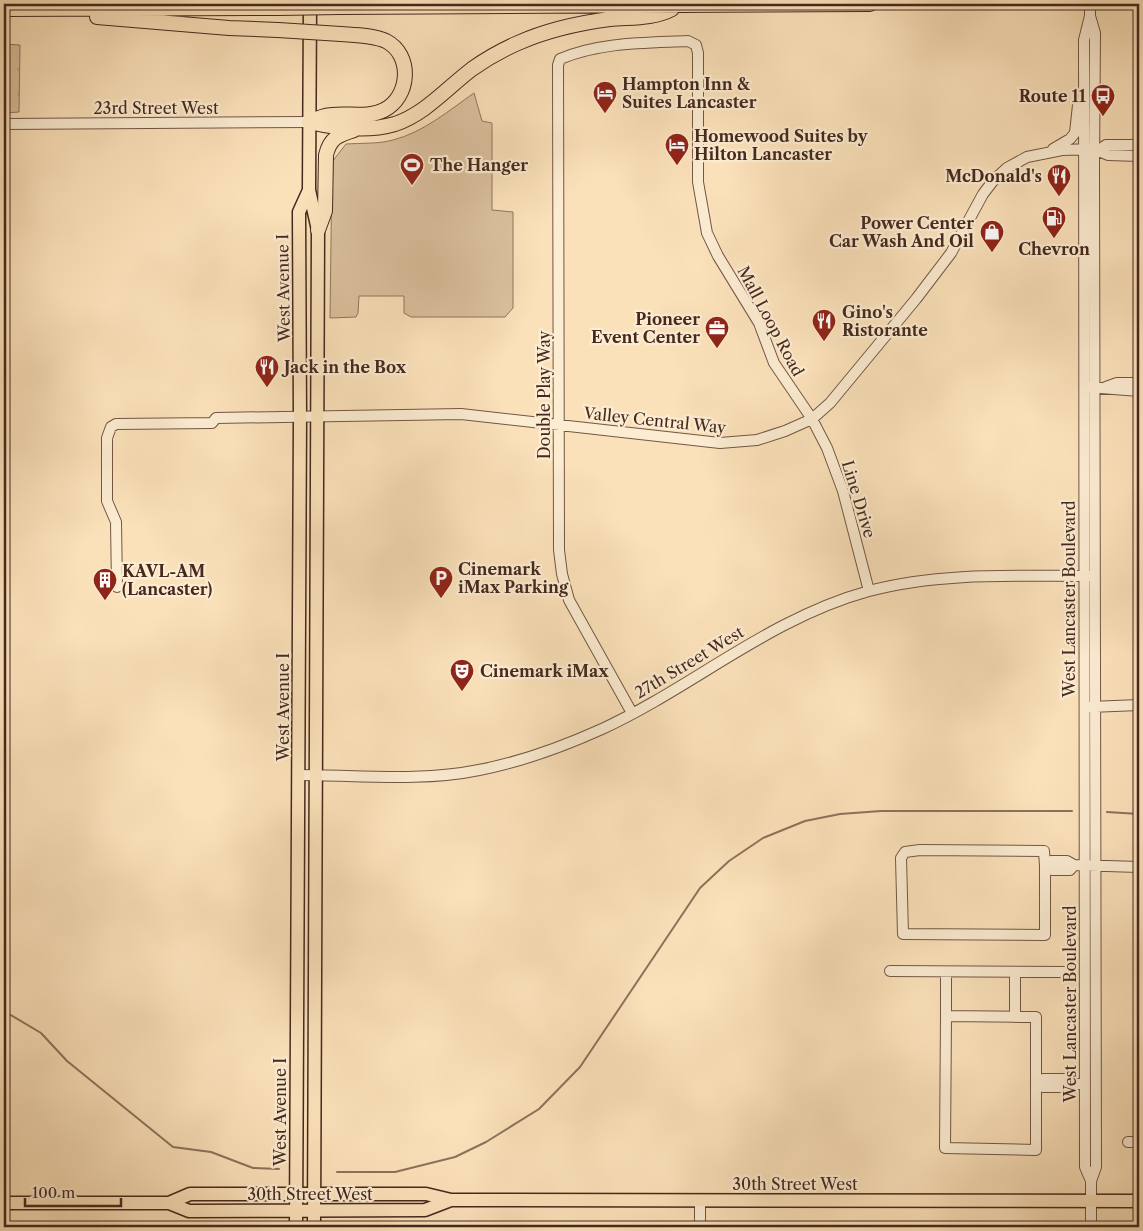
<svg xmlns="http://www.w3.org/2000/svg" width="1143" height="1231" font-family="'Libre Caslon Text',serif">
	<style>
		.grass { fill: url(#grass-tufts); stroke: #90765e }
		.pitch { fill: #dcc29f; stroke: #90765e }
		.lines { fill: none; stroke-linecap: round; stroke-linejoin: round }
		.stream { stroke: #8d725c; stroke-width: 2 }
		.minor-casing { stroke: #725745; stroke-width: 12 }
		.major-casing { stroke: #45291e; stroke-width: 15 }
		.highway-casing { stroke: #45291e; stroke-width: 16 }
		.minor { stroke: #fcecd2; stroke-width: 10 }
		.major { stroke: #fbe1ba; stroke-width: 12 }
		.highway { stroke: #fbe1ba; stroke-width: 14 }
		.highway-bridge-casing { stroke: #45291e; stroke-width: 16; stroke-linecap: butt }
		.highway-bridge { stroke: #fbe1ba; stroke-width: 14 }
		.labels { text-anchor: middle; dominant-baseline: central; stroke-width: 4.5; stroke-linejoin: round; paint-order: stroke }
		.poi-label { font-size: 16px; font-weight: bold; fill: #45291e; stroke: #fcecd2; text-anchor: start }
		.street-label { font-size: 16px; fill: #45291e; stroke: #fcecd2 }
	</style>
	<defs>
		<pattern id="grass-tufts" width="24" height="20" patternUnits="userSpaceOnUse" patternTransform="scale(1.25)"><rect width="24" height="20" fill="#dcc29f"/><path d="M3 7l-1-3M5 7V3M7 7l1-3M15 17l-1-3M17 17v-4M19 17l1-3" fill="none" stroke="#bea788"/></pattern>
	</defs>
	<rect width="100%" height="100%" fill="#fbe1ba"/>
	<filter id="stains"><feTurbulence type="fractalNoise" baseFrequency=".004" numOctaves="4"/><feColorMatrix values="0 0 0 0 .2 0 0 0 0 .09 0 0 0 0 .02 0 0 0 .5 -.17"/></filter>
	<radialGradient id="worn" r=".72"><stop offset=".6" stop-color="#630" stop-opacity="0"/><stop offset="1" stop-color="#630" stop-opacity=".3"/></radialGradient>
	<path class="grass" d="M4,44l16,1 -1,67 -15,1z"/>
	<path class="pitch" d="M474,93l8,28 10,2v87l21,2v96l-8,9h-94l-7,-4v-17h-45l-1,17 -2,4 -26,1 2,-156 14,-18c15,-1 33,0 47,-4 31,-8 55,-29 81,-47z"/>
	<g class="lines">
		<path class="stream" d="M1107,812l32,2
			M4,1011l37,22 26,28 106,86 38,5 42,16 26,1
			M337,1172h58l60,-15 31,-15 53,-33 41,-42 120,-179 29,-27 34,-23 42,-17 35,-7 41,-3h191"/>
		<defs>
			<path id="minor" d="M1090,4v12l5,17 -1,132 2,1002 -5,14v46
				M1090,16l-6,24 1,1127 6,14
				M4,124l305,-2
				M1053,149l17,-10 5,-6 3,-28
				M1099,150l7,-5h33
				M1088,387l51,4
				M1106,387l11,-4h22
				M117,587l-1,-65 -9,-21v-63l4,-11 5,-3 96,-1 4,-5 245,-4 259,29 37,-3 28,-9 27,-12 18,-16 86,-104 35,-46 32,-59 10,-13 14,-13 20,-11 35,-7 32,-1 14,6 31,1
				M1090,707l49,-2
				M632,713l-63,-113 -7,-26 -3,-24 -1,-485 2,-6c40,-17 85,-16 128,-18l8,4 2,8v129l9,51 11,23 41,67 15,40 38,56 15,29 16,43 26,100
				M299,775c59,0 122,7 180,-5 42,-8 83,-23 123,-41 91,-42 168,-111 267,-138 70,-19 148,-15 221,-15
				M1074,865l-4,5h-18l-5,-4 4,-5h16l7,4 65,2
				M1045,866v69l-142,-1 -2,-76 4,-6 15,-2 124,1 1,15h2
				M890,971l179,1
				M1015,972v45
				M946,1016v-43
				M1036,1082v68l-91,-2 1,-132 90,1v65l4,1
				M1072,1084l-5,-5h-24l-3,4 3,4h25l4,-3h13
				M1128,1142h11
				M700,1200v27"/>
			<path id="major" d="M310,4l-1,186 9,40 -4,997
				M4,1203h165l20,8 236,-1 26,-10
				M169,1203l21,-9h236l25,6 688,1
				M296,1227l4,-810 -1,-205 10,-22"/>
			<path id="highway" d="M340,7l530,-3
				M4,9l274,-1
				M97,17l132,11 49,2
				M310,121c7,-2 14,-6 22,-6 17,-2 37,3 52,-5 26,-13 29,-55 2,-69 -13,-6 -31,-6 -45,-7
				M309,122c26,6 59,10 86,2 30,-10 52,-36 77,-55 14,-10 30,-19 46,-26 29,-13 61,-20 92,-24 21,-2 43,0 62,-10
				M318,230l7,-19 1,-56c4,-17 12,-20 28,-25"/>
		</defs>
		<use href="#minor" class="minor-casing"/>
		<use href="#major" class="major-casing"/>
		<use href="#highway" class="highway-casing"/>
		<use href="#minor" class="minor"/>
		<use href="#major" class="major"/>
		<use href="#highway" class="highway"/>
		<defs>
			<path id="highway-bridge" d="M278,8l62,-1
				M278,30l63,4"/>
		</defs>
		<use href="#highway-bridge" class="highway-bridge-casing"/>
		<use href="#highway-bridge" class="highway-bridge"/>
	</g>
	<defs>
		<symbol id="hotel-pin" viewBox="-11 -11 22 30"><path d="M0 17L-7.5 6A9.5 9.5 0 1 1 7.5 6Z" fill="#8f2418" stroke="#fcecd2"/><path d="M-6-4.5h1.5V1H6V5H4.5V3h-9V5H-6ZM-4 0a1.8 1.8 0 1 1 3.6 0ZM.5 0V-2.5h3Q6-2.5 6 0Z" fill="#fff"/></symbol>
		<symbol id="bus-pin" viewBox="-11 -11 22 30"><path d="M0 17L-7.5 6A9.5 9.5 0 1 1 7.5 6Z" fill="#8f2418" stroke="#fcecd2"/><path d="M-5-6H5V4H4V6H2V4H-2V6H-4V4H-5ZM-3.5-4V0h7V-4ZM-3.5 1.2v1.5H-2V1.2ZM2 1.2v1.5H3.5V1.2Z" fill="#fff"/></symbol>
		<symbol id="stadium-pin" viewBox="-11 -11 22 30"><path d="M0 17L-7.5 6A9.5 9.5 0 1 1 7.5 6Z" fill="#8f2418" stroke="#fcecd2"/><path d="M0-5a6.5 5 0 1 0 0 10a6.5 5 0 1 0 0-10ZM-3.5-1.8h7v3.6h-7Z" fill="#fff"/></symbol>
		<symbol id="restaurant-pin" viewBox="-11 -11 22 30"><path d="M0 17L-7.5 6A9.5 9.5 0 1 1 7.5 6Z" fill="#8f2418" stroke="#fcecd2"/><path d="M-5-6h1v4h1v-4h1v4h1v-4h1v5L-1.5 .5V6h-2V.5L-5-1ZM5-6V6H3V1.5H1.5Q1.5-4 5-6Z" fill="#fff"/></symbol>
		<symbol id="fuel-pin" viewBox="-11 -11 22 30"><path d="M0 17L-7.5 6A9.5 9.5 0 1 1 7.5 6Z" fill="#8f2418" stroke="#fcecd2"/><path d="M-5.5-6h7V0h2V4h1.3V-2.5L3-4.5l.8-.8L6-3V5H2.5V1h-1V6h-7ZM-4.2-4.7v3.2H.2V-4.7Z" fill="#fff"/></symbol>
		<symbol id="shop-pin" viewBox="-11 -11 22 30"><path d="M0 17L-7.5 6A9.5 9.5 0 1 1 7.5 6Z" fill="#8f2418" stroke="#fcecd2"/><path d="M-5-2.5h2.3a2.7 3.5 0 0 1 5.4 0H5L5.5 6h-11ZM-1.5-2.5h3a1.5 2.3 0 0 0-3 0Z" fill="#fff"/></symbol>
		<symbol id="office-pin" viewBox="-11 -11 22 30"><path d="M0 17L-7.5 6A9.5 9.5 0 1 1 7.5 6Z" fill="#8f2418" stroke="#fcecd2"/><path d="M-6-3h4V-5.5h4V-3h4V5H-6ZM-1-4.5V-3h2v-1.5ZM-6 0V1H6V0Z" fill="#fff"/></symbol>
		<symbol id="parking-pin" viewBox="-11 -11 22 30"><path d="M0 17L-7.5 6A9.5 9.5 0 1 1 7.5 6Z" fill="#8f2418" stroke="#fcecd2"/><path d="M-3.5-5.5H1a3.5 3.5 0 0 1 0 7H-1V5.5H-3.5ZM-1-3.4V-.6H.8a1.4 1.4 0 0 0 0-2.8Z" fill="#fff"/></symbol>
		<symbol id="building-pin" viewBox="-11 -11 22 30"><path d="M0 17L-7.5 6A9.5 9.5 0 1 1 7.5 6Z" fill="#8f2418" stroke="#fcecd2"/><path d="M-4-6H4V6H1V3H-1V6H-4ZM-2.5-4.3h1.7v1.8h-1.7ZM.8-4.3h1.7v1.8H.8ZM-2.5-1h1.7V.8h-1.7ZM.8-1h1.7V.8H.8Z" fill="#fff"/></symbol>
		<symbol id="theatre-pin" viewBox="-11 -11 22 30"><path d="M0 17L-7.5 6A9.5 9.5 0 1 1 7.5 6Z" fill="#8f2418" stroke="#fcecd2"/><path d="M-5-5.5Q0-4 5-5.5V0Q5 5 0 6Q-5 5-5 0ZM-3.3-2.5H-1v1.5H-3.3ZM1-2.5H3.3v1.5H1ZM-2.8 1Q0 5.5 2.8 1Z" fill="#fff"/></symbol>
	</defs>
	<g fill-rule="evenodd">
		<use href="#hotel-pin" x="591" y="79" width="28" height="38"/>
		<use href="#bus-pin" x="1089" y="82" width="28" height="38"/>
		<use href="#hotel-pin" x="663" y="131" width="28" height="38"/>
		<use href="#stadium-pin" x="398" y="151" width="28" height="38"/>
		<use href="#restaurant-pin" x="1045" y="162" width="28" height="38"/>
		<use href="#fuel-pin" x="1040" y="204" width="28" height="38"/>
		<use href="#shop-pin" x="978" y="218" width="28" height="38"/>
		<use href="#restaurant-pin" x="810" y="307" width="28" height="38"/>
		<use href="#office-pin" x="703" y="314" width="28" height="38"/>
		<use href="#restaurant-pin" x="253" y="353" width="28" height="38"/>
		<use href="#parking-pin" x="427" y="564" width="28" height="38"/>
		<use href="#building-pin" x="91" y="566" width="28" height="38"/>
		<use href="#theatre-pin" x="448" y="657" width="28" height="38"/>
	</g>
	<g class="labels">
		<g class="poi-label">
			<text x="622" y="84">Hampton Inn &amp;<tspan x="622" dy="18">Suites Lancaster</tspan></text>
			<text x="1086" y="96" text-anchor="end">Route 11</text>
			<text x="694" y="136">Homewood Suites by<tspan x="694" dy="18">Hilton Lancaster</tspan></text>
			<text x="430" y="165">The Hanger</text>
			<text x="1042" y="176" text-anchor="end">McDonald's</text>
			<text x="974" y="223" text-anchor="end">Power Center<tspan x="974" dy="18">Car Wash And Oil</tspan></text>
			<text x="1054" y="249" text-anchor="middle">Chevron</text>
			<text x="842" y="312">Gino's<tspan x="842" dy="18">Ristorante</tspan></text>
			<text x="700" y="319" text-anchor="end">Pioneer<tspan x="700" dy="18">Event Center</tspan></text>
			<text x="284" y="367">Jack in the Box</text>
			<text x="458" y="569">Cinemark<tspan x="458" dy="18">iMax Parking</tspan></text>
			<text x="122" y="571">KAVL-AM<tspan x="122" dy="18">(Lancaster)</tspan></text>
			<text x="480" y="671">Cinemark iMax</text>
		</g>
		<g class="street-label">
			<text x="156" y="108">23rd Street West</text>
			<text transform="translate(283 288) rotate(-91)">West Avenue I</text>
			<text transform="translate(771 321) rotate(62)">Mall Loop Road</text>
			<text transform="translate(544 395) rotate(-90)">Double Play Way</text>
			<text transform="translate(655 420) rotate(6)">Valley Central Way</text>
			<text transform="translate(859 499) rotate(73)">Line Drive</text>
			<text transform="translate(1069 599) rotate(-90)">West Lancaster Boulevard</text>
			<text transform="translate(689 662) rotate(-31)">27th Street West</text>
			<text transform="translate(283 707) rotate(-90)">West Avenue I</text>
			<text transform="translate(1070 1004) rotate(-90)">West Lancaster Boulevard</text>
			<text transform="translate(280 1112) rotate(-90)">West Avenue I</text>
			<text x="795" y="1184">30th Street West</text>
			<text x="310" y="1194">30th Street West</text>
		</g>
	</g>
	<rect width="1143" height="1231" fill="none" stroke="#fbe1ba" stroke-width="20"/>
	<rect x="5" y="5" width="1133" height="1221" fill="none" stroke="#45291e" stroke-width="2.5"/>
	<rect x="10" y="10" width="1123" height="1211" fill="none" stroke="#45291e"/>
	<path d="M25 1198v8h96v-8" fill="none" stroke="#45291e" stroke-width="2.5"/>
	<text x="32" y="1198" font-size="15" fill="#45291e" stroke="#fcecd2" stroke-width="4" paint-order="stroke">100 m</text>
	<rect width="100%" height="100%" filter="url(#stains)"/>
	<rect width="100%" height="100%" fill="url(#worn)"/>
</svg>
